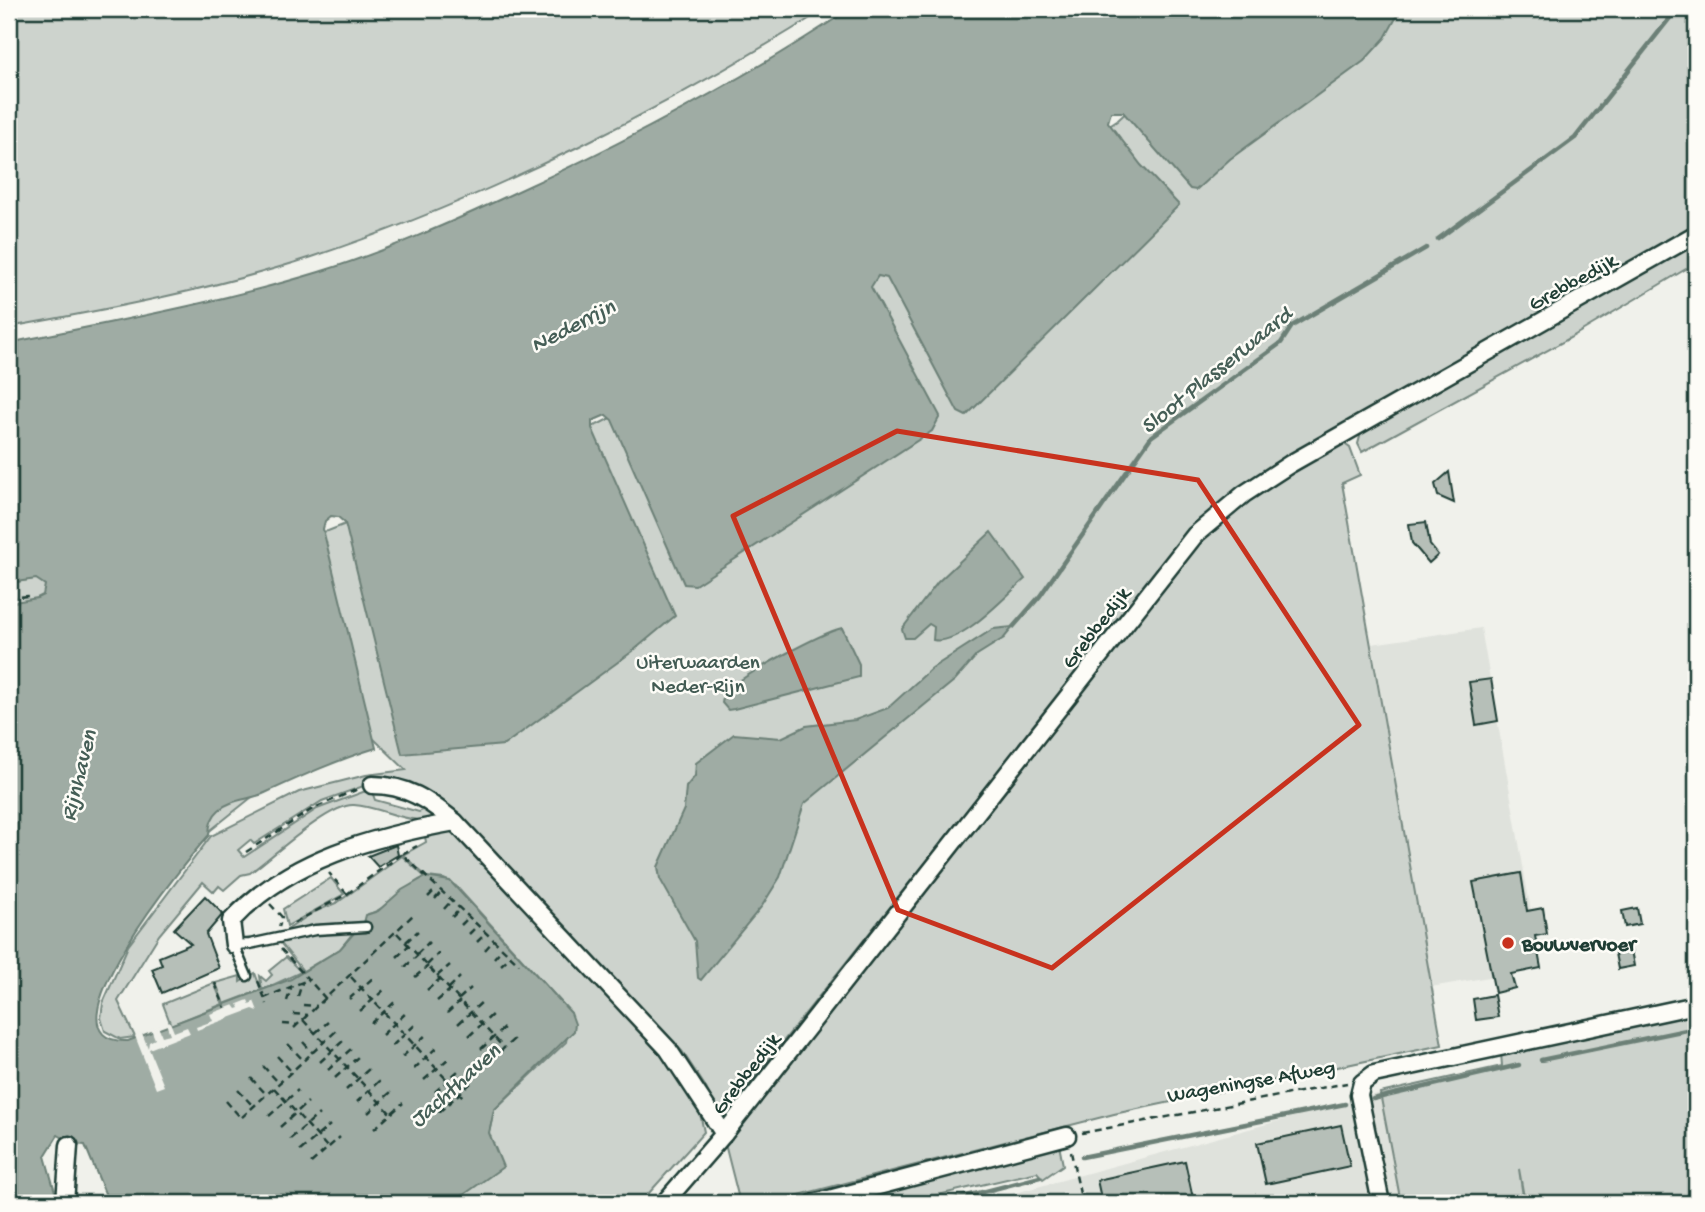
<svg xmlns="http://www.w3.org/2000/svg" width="1705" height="1212" font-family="'Gochi Hand',sans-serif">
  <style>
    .built { fill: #dfe2dc }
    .green { fill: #cdd3cd; stroke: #768880; stroke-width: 2 }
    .water { fill: #9faca4; stroke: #6c8077; stroke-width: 2 }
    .pier { fill: #f0f1eb }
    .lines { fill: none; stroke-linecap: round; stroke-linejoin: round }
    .stream { stroke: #6c8077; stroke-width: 4.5 }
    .building { fill: #b6bfb8; stroke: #1f3d34; stroke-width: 2 }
    .service-casing { stroke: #1f3d34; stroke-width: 13 }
    .minor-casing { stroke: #1f3d34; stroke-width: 21 }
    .path { stroke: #1f3d34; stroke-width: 2.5; stroke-dasharray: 7 5; stroke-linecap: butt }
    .service { stroke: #fdfcf7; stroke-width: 8 }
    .minor { stroke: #fdfcf7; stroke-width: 16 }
    .marked { fill: none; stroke: #c8321e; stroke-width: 5; stroke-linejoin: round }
    .poi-dot { fill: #c8321e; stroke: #fdfcf7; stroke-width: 2.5 }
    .labels { text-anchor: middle; stroke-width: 5; stroke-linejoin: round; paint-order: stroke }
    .street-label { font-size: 21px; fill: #1f3d34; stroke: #fdfcf7 }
    .park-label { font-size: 21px; fill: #425b53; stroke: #fdfcf7 }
    .poi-label { font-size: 21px; font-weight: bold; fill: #1f3d34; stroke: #fdfcf7; text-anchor: start }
    .water-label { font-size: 23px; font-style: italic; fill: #455e56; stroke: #fdfcf7 }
  </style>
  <rect width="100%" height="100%" fill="#f0f1eb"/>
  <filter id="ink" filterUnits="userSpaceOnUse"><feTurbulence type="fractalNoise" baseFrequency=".0143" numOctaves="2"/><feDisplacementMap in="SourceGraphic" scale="14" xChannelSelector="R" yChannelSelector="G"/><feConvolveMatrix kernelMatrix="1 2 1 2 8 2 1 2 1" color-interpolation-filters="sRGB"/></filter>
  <g filter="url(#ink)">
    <g class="built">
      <polygon points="1481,628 1541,968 1431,987 1372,644"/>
      <polygon points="1380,1093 1401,1203 979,1203"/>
    </g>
    <g class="green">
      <path d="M9 9H825C667 108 489 198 312 257 214 289 110 309 9 327Z"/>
      <path d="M1236 9H1696V225L1190 530 727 1112 719 1115 705 1086 682 1051 466 821 369 784 322 801 254 844 250 840 238 850 244 857 317 809 371 789 375 800 419 812 428 807 439 818C407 826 384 807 354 805 330 803 271 858 250 873L241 875 224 890 219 886 214 892 203 882 159 935 118 1001 135 1037 120 1039 105 1031 101 1018 103 1003 128 946 211 836 299 792 366 775 406 770 374 739 262 789 156 874 9 980V583L328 531 599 424 869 282 1117 121Z"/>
      <polygon points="1696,242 1696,263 1570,338 1362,452 1358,444 1361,433"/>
      <polygon points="1343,443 1350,448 1360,475 1342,483 1442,1045 1114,1114 768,1203 740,1203 725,1144 1201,539 1249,500"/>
      <polygon points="445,829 458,832 680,1076 698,1104 704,1132 640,1203 452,1203 472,1188 494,1149 489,1133 494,1110 566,1042 571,1013 456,886 444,879 427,877 403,855 426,842 424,831"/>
      <path d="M402 856 425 877C404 886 389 909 368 914L364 923 284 932 312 913 338 902Z"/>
      <polygon points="331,878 344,894 287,926 283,909"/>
      <polygon points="356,929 340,949 303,971 278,940"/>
      <polygon points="286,957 301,972 262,990 260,976 266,981 272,975 269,971"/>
      <polygon points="255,973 261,990 224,1004 216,983 240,976 240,982"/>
      <polygon points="214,983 223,1004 171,1025 163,1004"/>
      <polygon points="1696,1011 1696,1203 1525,1203 1519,1169 1524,1203 1401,1203 1380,1093 1502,1066 1501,1053"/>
      <polygon points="1059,1145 1063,1165 1043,1179 1037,1172 904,1203 829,1203"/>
    </g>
    <g class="water">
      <path d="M850 9H1401L1385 38 1364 61 1230 159 1196 190 1190 189 1123 112H1111L1108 122 1141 165 1179 205 966 416 958 412 887 278 878 276 871 287 940 416 932 431 695 585 684 584 612 420 606 415 592 421V428L675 616 633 651 504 745 402 754 345 523 338 517 331 516 325 521 323 529 376 748C337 760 302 776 265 793 250 800 231 799 219 810 212 816 209 825 209 835 191 855 32 1045 128 1041L291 979 340 949 354 933 370 931V923H364L366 915 378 911 402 890 425 877 450 881 571 1013 575 1024 574 1031 494 1110 489 1133 503 1167 452 1203H109L85 1145 74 1144 58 1135 45 1156 57 1199 55 1203H9V603L37 598 43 595 45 585 36 579 9 583V343C112 322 218 303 319 272 387 251 452 222 516 192 632 139 744 79 850 9Z"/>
      <path d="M991 532 1025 579C1005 596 961 646 933 640L934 627 929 624 913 638H905L902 629 938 582Z"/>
      <polygon points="1013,627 1004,638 977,655 955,680 804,804 780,877 762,906 701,980 698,978 695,941 660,879 658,867 684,809 686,787 695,776 696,763 734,734 781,738 806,726 855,720 888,708 932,668 993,629"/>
      <path d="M842 628 859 664V677L734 709 728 710 722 703C723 697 724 693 729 689 745 674 821 633 842 628Z"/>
    </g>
    <g class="pier">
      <polygon points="248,1000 250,1005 254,1001 258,1011 253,1009 197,1030 196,1027 213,1021 210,1014 234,1005 237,1009 240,1008 238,1004"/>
      <polygon points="170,1022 174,1032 187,1027 190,1033 149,1049 164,1086 156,1089 135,1036 142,1033 148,1048 149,1042 155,1039 151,1029 158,1026 162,1036 170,1034 166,1023"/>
    </g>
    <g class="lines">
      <g class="stream">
        <polyline points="1438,239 1575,138 1677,9"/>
        <polyline points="1013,627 1040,596 1151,437 1281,343 1292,326 1426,248"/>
        <polyline points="1541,1060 1696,1028"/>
        <polyline points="1373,1099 1519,1065"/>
        <polyline points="1082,1157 1345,1104"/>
        <polyline points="940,1203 1040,1177"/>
      </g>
    </g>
    <g class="building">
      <polygon points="1449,472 1454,503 1438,496 1435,484"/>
      <polygon points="1426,522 1430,545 1438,555 1429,563 1412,543 1409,524"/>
      <polygon points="1491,679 1498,721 1476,725 1469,682"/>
      <polygon points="396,845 398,855 378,867 368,856"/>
      <polygon points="1521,873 1527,911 1543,908 1547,934 1535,936 1541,968 1511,974 1515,988 1495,993 1473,882"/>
      <polygon points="205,896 223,914 206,934 219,968 162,993 152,969 162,965 159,957 191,944 174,929"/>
      <polygon points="1637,908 1640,924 1625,927 1622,911"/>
      <polygon points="1630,945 1634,966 1618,969 1614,948"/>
      <polygon points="1494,995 1498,1017 1476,1020 1473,999"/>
      <polygon points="1341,1125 1350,1166 1266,1184 1257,1143"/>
      <polygon points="1185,1161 1194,1203 1102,1203 1097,1180"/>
    </g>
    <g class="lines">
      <g class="service-casing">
        <polyline id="service" points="247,976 234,945 250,944 315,930 366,927"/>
      </g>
      <g class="minor-casing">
        <g id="minor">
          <path d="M372 785C407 785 428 800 455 822L668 1049 724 1134"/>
          <path d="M234 945 231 921C288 859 375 836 455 822"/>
          <polyline points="65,1203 69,1145"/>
          <polyline points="664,1203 724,1134 1195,535 1244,494 1290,464 1696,234"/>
          <polyline points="814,1203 1067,1136"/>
          <polyline points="1381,1203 1359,1095 1362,1083 1374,1074 1696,1005"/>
        </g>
      </g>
      <g class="path">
        <polyline points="9,598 29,596"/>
        <polyline points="246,852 314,808 358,789"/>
        <polyline points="402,854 417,846"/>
        <polyline points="347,894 402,854 519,964"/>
        <polyline points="428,897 436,889"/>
        <polyline points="435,899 442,891"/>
        <polyline points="270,904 282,917 279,927"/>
        <polyline points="444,909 451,901"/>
        <polyline points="452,917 460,909"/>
        <polyline points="294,923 347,894 329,873"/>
        <polyline points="461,925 468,918"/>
        <polyline points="397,933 504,1048"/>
        <polyline points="469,934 477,926"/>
        <polyline points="406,942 418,931"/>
        <polyline points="477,942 485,934"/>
        <polyline points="281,949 326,999"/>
        <polyline points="485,950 493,941"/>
        <polyline points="417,954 429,942"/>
        <polyline points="397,957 409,945"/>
        <polyline points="494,958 501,950"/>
        <polyline points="427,965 439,953"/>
        <polyline points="501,965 510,957"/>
        <polyline points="405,967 418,955"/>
        <polyline points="437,976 450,965"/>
        <polyline points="351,977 463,1097"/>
        <polyline points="415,977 428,966"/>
        <polyline points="258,981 267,1004"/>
        <polyline points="215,983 225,1008"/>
        <polyline points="449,988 460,977"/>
        <polyline points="427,990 440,979"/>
        <polyline points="298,996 302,983"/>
        <polyline points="264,998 305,981"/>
        <polyline points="349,999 374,977"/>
        <polyline points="459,999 471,988"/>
        <polyline points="287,1001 291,988"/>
        <polyline points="437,1001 450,990"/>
        <polyline points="303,1005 317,1006"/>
        <polyline points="360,1011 385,989"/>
        <polyline points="447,1013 460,1001"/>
        <polyline points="293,1014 308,1015"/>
        <polyline points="303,1020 391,1114"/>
        <polyline points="371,1023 396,1001"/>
        <polyline points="283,1024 297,1025"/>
        <polyline points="458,1024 483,1001"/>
        <polyline points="294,1028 413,915"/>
        <polyline points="315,1033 328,1022"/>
        <polyline points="382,1035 407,1012"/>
        <polyline points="469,1036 494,1013"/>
        <polyline points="303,1042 313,1053"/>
        <polyline points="288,1044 304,1061"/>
        <polyline points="392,1046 417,1023"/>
        <polyline points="481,1049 506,1026"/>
        <polyline points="277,1056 291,1071"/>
        <polyline points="402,1057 427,1034"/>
        <polyline points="491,1060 514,1039"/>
        <polyline points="320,1062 344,1040"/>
        <polyline points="263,1066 279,1083"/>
        <polyline points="414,1069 438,1046"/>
        <polyline points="328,1070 352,1048"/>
        <polyline points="251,1078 266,1094"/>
        <polyline points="335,1078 359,1056"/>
        <polyline points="424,1080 449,1058"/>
        <polyline points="274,1088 328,1148"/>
        <polyline points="238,1090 253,1106"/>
        <polyline points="346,1090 370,1068"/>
        <polyline points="435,1092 459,1070"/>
        <polyline points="226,1101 241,1118 336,1031"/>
        <polyline points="357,1102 381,1079"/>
        <polyline points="439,1112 471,1083"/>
        <polyline points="368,1113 392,1091"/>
        <polyline points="269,1116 298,1090"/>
        <polyline points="280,1127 308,1102"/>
        <polyline points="374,1129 403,1103"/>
        <polyline points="1082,1133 1347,1083"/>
        <polyline points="290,1139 319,1114"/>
        <polyline points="300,1151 330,1125"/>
        <polyline points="1071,1152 1082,1203"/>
        <polyline points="311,1163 340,1137"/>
      </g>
      <use href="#service" class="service"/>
      <use href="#minor" class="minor"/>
    </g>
  </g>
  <path class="marked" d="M897 431 1198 480 1359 725 1052 968 898 910 733 516Z"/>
  <circle class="poi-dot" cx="1508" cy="943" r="7"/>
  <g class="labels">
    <g class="street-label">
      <text transform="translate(1572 281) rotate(-29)" y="7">Grebbedijk</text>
      <text transform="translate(1095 627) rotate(-52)" y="7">Grebbedijk</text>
      <text transform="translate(745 1073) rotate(-52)" y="7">Grebbedijk</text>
      <text transform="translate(1251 1080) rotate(-10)" y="7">Wageningse Afweg</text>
    </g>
    <g class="park-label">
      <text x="698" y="668">Uiterwaarden<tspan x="698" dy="24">Neder-Rijn</tspan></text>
    </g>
    <g class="poi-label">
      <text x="1522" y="950">Bouwvervoer</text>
    </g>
    <g class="water-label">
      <text transform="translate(572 324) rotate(-27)" y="8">Nederrijn</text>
      <text transform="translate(1215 369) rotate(-39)" y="8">Sloot Plasserwaard</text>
      <text transform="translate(77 775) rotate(-76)" y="8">Rijnhaven</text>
      <text transform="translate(454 1084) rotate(-42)" y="8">Jachthaven</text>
    </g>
  </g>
  <rect width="1705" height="1212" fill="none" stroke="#fdfcf7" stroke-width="35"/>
  <rect x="18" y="18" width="1670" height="1177" fill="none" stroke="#1f3d34" stroke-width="2.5" filter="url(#ink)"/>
</svg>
